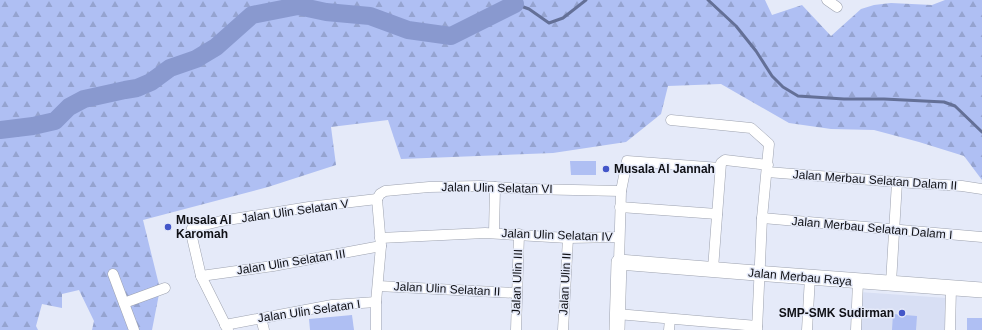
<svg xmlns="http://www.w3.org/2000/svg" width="982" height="330" font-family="Helvetica,sans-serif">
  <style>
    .built { fill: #d8dff4 }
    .grass { fill: #afbff3 }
    .forest { fill: url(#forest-firs) }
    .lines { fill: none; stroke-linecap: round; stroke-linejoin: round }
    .stream { stroke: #647097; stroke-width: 3 }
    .river { stroke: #8999cf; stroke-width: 18 }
    .street-casing { stroke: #9da2af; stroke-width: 11 }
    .secondary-casing { stroke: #9da2af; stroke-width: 16 }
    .street { stroke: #fff; stroke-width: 10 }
    .secondary { stroke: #fff; stroke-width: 15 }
    .poi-dot { fill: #4356c9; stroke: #e5eaf9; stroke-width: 1.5 }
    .labels { text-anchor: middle; stroke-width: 3; stroke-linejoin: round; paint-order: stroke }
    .poi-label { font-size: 12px; font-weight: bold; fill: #0f1015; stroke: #e5eaf9; text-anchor: start }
    .street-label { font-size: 12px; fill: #0f1015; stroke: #e5eaf9 }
  </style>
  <defs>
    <pattern id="forest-firs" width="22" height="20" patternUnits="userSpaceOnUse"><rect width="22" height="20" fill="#afbff3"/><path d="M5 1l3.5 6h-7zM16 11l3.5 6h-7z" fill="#95a3cf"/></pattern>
  </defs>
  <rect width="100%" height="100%" fill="#e5eaf9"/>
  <polygon class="built" points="859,292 947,298 944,330 858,330"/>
  <g class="grass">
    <polygon points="570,161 596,161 596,175 571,175"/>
    <polygon points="893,314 917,316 916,330 892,330"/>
    <polygon points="352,315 354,330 310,330 309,319"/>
    <rect x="967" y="318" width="15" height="12"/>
  </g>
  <polygon class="forest" points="0,0 765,0 772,15 802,5 831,36 861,9 874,5 891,3 932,5 945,0 982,0 982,180 964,156 919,142 874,130 831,129 789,123 721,84 668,86 661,114 626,142 553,153 401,159 388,120 331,127 336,165 268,187 143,220 160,289 152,330 92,330 94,321 79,290 62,294 62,308 42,304 36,326 38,330 0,330"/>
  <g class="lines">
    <g class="stream">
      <polyline points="518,0 515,4 529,9 549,23 563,18 586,0"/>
      <polyline points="708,0 736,26 756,51 772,76 783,87 798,96 844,99 884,99 944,102 955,106 982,132"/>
    </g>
    <polyline class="river" points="0,130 33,126 55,121 69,107 84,99 125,90 137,88 151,82 170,68 196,59 216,47 252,15 298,6 326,12 370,16 408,30 451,36 515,4"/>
    <g class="street-casing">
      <g id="street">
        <polyline points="827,0 837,7"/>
        <polyline points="671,120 751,128 769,144 762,218 757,330"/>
        <polyline points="767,172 897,182 962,186 982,189"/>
        <polyline points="377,199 380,194 385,191 429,187 480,186 527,189 621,191"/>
        <polyline points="620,207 717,214"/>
        <polyline points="762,218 982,237"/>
        <polyline points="494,233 495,187"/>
        <polyline points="380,238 485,233 568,238 619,237"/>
        <polyline points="619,262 621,191 627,161 720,168"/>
        <polyline points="713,269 721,163 725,160 768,165"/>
        <polyline points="113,274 134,330"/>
        <polyline points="201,276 273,266 381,246"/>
        <polyline points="891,283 897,182"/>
        <polyline points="378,286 517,293"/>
        <polyline points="124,303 165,288"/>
        <polyline points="617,314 757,326"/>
        <polyline points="261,318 264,330"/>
        <polyline points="225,325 332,305 376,302"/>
        <polyline points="228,330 201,276 191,233 192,228 221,221 309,207 377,199"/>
        <polyline points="376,330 376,302 381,246 377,199"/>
        <polyline points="516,330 519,234"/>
        <polyline points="563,330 568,238"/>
        <polyline points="669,330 670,319"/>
        <polyline points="807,330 810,277"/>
        <polyline points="856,330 858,281"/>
        <polyline points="950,330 951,288"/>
      </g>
    </g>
    <g class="secondary-casing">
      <polyline id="secondary" points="617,330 619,262 756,273 982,290"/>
    </g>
    <use href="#street" class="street"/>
    <use href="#secondary" class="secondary"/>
  </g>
  <g class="poi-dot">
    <circle cx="606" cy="169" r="4"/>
    <circle cx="168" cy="227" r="4"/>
    <circle cx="902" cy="313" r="4"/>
  </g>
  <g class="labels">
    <g class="poi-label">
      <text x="614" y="173">Musala Al Jannah</text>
      <text x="176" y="224">Musala Al<tspan x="176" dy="14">Karomah</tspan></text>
      <text x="894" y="317" text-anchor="end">SMP-SMK Sudirman</text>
    </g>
    <g class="street-label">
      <text transform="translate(875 180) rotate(4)" y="4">Jalan Merbau Selatan Dalam II</text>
      <text transform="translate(497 188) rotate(1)" y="4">Jalan Ulin Selatan VI</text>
      <text transform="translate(295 211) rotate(-8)" y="4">Jalan Ulin Selatan V</text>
      <text transform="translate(872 228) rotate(5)" y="4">Jalan Merbau Selatan Dalam I</text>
      <text transform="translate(557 235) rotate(2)" y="4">Jalan Ulin Selatan IV</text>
      <text transform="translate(291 262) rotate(-9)" y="4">Jalan Ulin Selatan III</text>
      <text transform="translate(800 277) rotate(5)" y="4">Jalan Merbau Raya</text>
      <text transform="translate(517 282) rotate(-88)" y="4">Jalan Ulin III</text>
      <text transform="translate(565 284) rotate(-87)" y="4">Jalan Ulin II</text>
      <text transform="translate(447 289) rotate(3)" y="4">Jalan Ulin Selatan II</text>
      <text transform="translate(309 311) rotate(-8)" y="4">Jalan Ulin Selatan I</text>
    </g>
  </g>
</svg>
